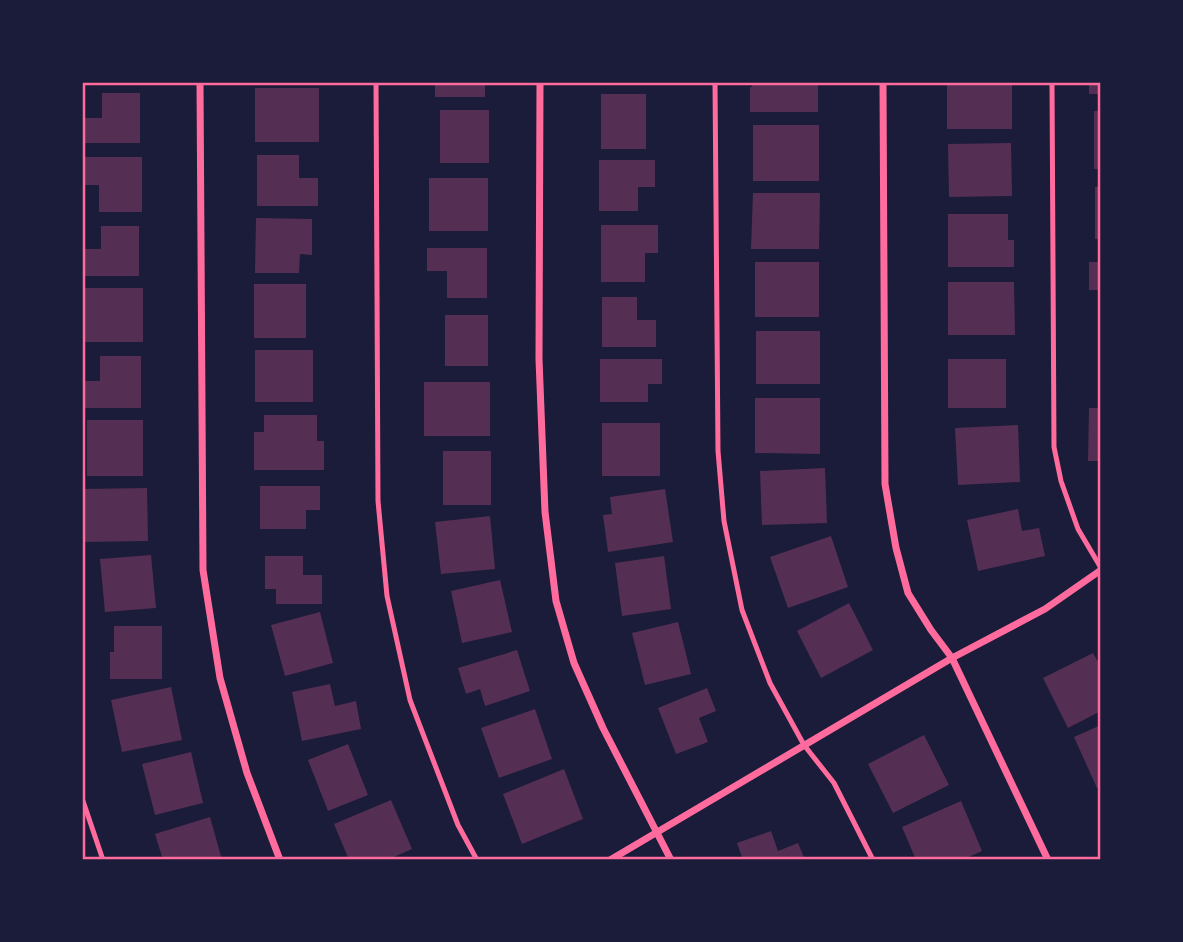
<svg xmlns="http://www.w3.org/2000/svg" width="1183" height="942" font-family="Jost,sans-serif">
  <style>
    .building { fill: #542f53 }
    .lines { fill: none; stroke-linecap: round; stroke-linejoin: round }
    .service { stroke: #ff6b9d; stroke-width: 5 }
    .minor { stroke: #ff6b9d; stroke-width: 7 }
    .neatline { fill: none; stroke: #ff6b9d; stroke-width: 2.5 }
  </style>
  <rect width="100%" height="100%" fill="#1b1b3a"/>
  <g class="building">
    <rect x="435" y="82" width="50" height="15"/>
    <polygon points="752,82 818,82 818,112 750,112 750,87 752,87"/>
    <rect x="947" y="82" width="65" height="47"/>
    <rect x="1089" y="82" width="12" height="12"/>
    <rect x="255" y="88" width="64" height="54"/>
    <polygon points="102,93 140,93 140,143 82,143 82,118 102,118"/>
    <rect x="601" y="94" width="45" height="55"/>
    <rect x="440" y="110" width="49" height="53"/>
    <rect x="1094" y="111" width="7" height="58"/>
    <rect x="753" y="125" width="66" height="56"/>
    <polygon points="1011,143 1012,196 949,197 948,144"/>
    <polygon points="257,155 299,155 299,178 318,178 318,206 257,206"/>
    <polygon points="85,157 142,157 142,212 99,212 99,185 85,185"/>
    <polygon points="599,160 655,160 655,187 638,187 638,211 599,211"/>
    <rect x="429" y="178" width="59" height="53"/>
    <polygon points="1101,186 1101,239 1095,239 1095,187"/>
    <polygon points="753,193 820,193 819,249 751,249"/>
    <polygon points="948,214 1008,214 1008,240 1014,240 1014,267 948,267"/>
    <polygon points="256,218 312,219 312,255 300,254 299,273 255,273"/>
    <polygon points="601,225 658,225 658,253 645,253 645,282 601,282"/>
    <polygon points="101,226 139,226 139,276 82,276 82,249 101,249"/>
    <polygon points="427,248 487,248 487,298 447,298 447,271 427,271"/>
    <rect x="755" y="262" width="64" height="55"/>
    <rect x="1089" y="262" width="12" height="28"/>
    <polygon points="948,282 1014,282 1015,335 948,335"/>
    <rect x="254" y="284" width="52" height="54"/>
    <rect x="82" y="288" width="61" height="54"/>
    <polygon points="602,297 637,297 637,320 656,320 656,347 602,347"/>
    <rect x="445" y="315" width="43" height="51"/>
    <rect x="756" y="331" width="64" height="53"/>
    <rect x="255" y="350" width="58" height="52"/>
    <polygon points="100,356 141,356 141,408 82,408 82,381 100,381"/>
    <polygon points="600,359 662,359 662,384 648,384 648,402 600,402"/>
    <rect x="948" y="359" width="58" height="49"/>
    <rect x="424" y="382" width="66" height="54"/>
    <polygon points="755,398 820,398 820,454 755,453"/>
    <polygon points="1089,408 1101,408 1101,461 1088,461"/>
    <polygon points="264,415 317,415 317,441 324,441 324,470 254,470 254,432 264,432"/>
    <rect x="87" y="420" width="56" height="56"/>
    <rect x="602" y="423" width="58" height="53"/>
    <polygon points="1018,425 1020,482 958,485 955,428"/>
    <rect x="443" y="451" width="48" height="54"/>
    <polygon points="825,468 827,523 762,525 760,471"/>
    <polygon points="260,486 320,486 320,510 306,510 306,529 260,529"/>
    <polygon points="147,488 148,541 82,542 82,489"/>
    <polygon points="665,489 673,542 608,552 603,515 612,514 610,497"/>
    <polygon points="1018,509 1022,531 1039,528 1045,556 978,571 967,520"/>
    <polygon points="490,516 495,569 441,574 435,522"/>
    <polygon points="831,536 848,587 788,608 770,557"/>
    <polygon points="151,555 156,608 105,612 100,559"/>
    <polygon points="265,556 303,556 303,575 322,575 322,604 276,604 276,589 265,589"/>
    <polygon points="664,556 671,609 622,616 615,563"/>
    <polygon points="500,580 512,632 462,643 451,591"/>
    <polygon points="849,603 873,650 821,678 797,631"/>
    <polygon points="320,612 333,663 285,676 271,625"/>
    <polygon points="678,622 691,674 645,685 632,633"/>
    <polygon points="114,626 162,626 162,679 110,679 110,652 114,652"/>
    <polygon points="517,650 530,691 485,706 480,689 466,694 458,668"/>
    <polygon points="1093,653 1101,667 1101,711 1068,728 1043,678"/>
    <polygon points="330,684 335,706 356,701 361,729 302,741 292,692"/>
    <polygon points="171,687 182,740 122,752 111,700"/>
    <polygon points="707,688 716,711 699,718 708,742 676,754 658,708"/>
    <polygon points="535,709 552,759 499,778 481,728"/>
    <polygon points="1101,725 1101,786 1097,788 1074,737"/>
    <polygon points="924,735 949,785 893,813 868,764"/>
    <polygon points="348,744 368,795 328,811 308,760"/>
    <polygon points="191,752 203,803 155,815 142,764"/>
    <polygon points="564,769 583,819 522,844 503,794"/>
    <polygon points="391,800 412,849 387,860 349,860 334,824"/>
    <polygon points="961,801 982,851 962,860 916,860 902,827"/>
    <polygon points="210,817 222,860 163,860 155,834"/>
    <polygon points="771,831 778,851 798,843 805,860 743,860 737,843"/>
  </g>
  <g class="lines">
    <g class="service">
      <polyline points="376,82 378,501 387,596 410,700 458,825 477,860"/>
      <polyline points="715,82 718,451 724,521 742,610 770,683 804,745 834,783 873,860"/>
      <polyline points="1052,82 1054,447 1061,481 1078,529 1101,568"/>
      <polyline points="82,798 103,860"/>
    </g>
    <g class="minor">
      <polyline points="200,82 203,570 220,678 247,773 280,860"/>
      <polyline points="540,82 539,359 545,512 556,601 574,663 603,728 671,860"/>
      <polyline points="883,82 885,484 896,548 908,593 931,630 952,658 1048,860"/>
      <polyline points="610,860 952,658 1045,609 1101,570"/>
    </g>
  </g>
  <rect width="1183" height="942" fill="none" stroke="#1b1b3a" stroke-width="168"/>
  <rect x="84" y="84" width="1015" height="774" class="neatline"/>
</svg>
